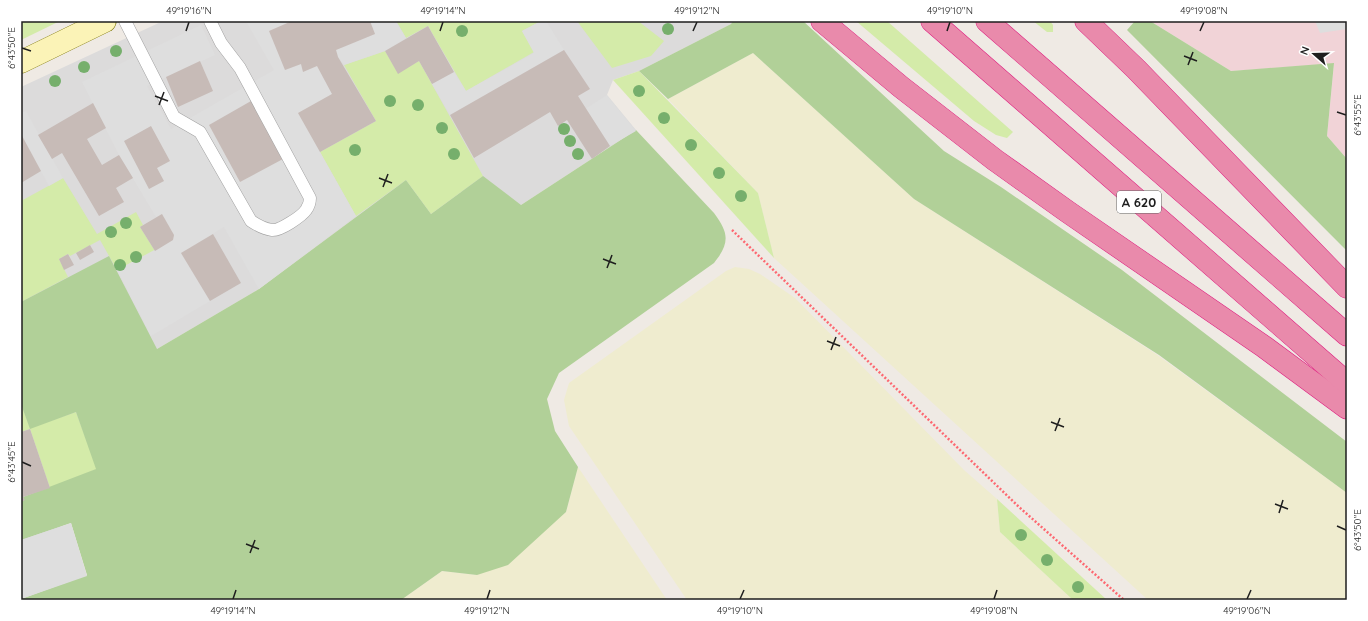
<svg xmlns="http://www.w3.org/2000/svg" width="1368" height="621" font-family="Quicksand,sans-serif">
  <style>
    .residential { fill: #dcdbdb }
    .commercial { fill: #f1d3d7 }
    .farmland { fill: #efeccf }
    .grass { fill: #d4eba9 }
    .forest { fill: #b1d098 }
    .parking { fill: #dedede }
    .building { fill: #c7bbb7 }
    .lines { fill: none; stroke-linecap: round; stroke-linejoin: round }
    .lane-casing { stroke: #a2a2a2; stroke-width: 13 }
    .secondary-casing { stroke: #787102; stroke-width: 23 }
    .highway-casing { stroke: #de2081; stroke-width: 23 }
    .path { stroke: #fd6871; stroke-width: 2.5; stroke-dasharray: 2 2; stroke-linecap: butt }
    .lane { stroke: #fff; stroke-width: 12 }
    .secondary { stroke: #fbf3b7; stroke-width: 22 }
    .highway { stroke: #e98aab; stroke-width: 22 }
    .tree { fill: #76af6c }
    .ticks { fill: none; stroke: #1e1e1e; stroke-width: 1.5 }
    .labels { text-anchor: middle; stroke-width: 3; stroke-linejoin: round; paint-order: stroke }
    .shield { fill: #fff; stroke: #626262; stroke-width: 1 }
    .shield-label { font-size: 13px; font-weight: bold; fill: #1e1e1e }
    .neatline { fill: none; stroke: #1e1e1e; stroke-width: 1.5 }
    .ticks-label { font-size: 10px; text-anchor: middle; fill: #1e1e1e }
  </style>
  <rect width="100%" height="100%" fill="#efeae4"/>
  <polygon class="residential" points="163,21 733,21 731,24 639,71 613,80 607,95 636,130 521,205 406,180 259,289 157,349 21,600 21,87"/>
  <polygon class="commercial" points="1150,21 1347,21 1347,159 1327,136 1334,64 1231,71"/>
  <g class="farmland">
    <polygon points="753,53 914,199 1156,354 1347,493 1347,600 1148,600 774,258 758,193 668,99"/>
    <polygon points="735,267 749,269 760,274 795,298 964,470 997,499 1000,532 1073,600 687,600 569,426 564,400 569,383 726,271"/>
    <polygon points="578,467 667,600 401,600 442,571 477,575 566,512"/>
  </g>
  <g class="grass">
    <polygon points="21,21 60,21 21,40"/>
    <polygon points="396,21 541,21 522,31 534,52 466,91 428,26 406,38"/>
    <polygon points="577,21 638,21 664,41 651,56 612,68"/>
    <polygon points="856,21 887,21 1013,132 1007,138 996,135 974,121"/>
    <polygon points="1033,21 1050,21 1053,25 1053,32 1047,32"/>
    <polygon points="385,51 398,73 419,61 483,176 431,214 406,180 356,216 320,152 376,121 344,65"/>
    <polygon points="639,71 758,193 774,258 613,80"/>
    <polygon points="63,178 97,234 136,212 143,225 140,227 155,251 117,270 100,240 70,256 68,254 59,259 68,277 21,302 21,201"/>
    <polygon points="21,404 30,428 76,412 97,469 50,488 30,429 21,432"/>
    <polygon points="997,499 1107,600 1073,600 1000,532"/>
  </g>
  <g class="forest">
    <polygon points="733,21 803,21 944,151 1001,187 1122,270 1347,442 1347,493 1159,355 914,199 753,53 668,99 639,71 731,24"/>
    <polygon points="1135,21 1150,21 1231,71 1334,63 1327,136 1347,159 1347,251 1127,30"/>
    <path d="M636 130 714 213C729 233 730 243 714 263L559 373 547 399 555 431 578 467 566 512 508 565 477 575 442 571 401 600H21V599L87 575 71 523 21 540V502L24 500 23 497 96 469 76 412 30 429 21 404V302L109 256 157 349 259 289 406 180 431 214 483 176 521 205Z"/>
  </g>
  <g class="parking">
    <polygon points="246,21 292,21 269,31 285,70 301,64 303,71 317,66 332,94 298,113 356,216 259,289 224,227 181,253 210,301 151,336 117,270 173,240 174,235 162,214 156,217 119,155 82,82 201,25 215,55 147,86 171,129 274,70"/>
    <polygon points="370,21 396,21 406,38 385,51 344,65 338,57 336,50 375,34"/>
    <polygon points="541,21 546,21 564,50 450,115 432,84 454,72 466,91 534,53 522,31"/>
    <polygon points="1315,21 1347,21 1347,29 1320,33"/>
    <polygon points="607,95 636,131 610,146 585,109"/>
    <polygon points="26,111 63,178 49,186 21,134 21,113"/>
    <polygon points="71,523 87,576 21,599 21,540"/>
  </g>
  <g class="building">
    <polygon points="292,21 370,21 375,34 336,50 338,57 376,121 320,152 298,113 332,94 317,66 303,72 301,64 285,70 269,31"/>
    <polygon points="428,26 454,72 432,84 419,61 398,74 385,51"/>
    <polygon points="564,50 590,89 578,96 610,146 592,159 567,120 558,126 550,112 474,158 450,115"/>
    <polygon points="200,61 213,91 178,107 166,77"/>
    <polygon points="251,101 283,159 240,182 209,125"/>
    <polygon points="93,103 106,128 87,139 102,165 119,155 133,178 116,188 124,202 99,216 62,153 52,159 38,135"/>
    <polygon points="151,126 170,161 157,168 164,181 149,189 124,141"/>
    <polygon points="21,134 41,171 21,183"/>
    <polygon points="162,214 174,235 173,240 155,251 140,227"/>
    <polygon points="213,234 241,283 210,301 181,253"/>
    <polygon points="90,245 94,252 80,260 76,253"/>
    <polygon points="68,254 74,265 64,270 59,259"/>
    <polygon points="30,429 50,488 23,497 25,500 21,502 21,432"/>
  </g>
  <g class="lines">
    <g class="lane-casing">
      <path id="lane" d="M125 21 174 117 200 132 251 221C257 225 264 229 272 230 280 231 302 216 306 210 309 206 310 203 310 198L240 68 221 43 210 21"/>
    </g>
    <g class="secondary-casing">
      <polyline id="secondary" points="21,62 105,21"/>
    </g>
    <g class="highway-casing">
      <g id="highway">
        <polyline points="822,21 901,87 995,160 1068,212 1263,346 1347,408"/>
        <polyline points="932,21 1347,383"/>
        <polyline points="987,21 1347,335"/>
        <polyline points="1086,21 1136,69 1347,287"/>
      </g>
    </g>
    <polyline class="path" points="732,230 1019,507 1124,600"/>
    <use href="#lane" class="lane"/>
    <use href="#secondary" class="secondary"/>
    <use href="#highway" class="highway"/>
  </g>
  <g class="tree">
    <circle cx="668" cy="29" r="6"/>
    <circle cx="462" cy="31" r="6"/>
    <circle cx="116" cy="51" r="6"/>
    <circle cx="84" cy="67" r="6"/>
    <circle cx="55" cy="81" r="6"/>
    <circle cx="639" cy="91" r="6"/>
    <circle cx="390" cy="101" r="6"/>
    <circle cx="418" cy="105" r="6"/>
    <circle cx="664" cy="118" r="6"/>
    <circle cx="442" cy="128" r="6"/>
    <circle cx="564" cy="129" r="6"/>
    <circle cx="570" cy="141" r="6"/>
    <circle cx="691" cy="145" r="6"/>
    <circle cx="355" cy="150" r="6"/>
    <circle cx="454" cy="154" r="6"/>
    <circle cx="578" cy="154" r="6"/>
    <circle cx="719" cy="173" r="6"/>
    <circle cx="741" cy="196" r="6"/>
    <circle cx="126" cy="223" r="6"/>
    <circle cx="111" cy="232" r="6"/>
    <circle cx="136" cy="257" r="6"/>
    <circle cx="120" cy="265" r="6"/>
    <circle cx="1021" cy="535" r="6"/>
    <circle cx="1047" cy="560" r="6"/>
    <circle cx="1078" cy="587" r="6"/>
  </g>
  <path class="ticks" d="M186 31 189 22M440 31 443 22M693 31 697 22M947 31 950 22M1200 31 1204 22M22 48 31 51M1184 56 1197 61M1188 65 1193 52M155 96 168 101M159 105 164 92M1337 112 1346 115M379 178 392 183M383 187 388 174M603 259 616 264M607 268 612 255M827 341 840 346M831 350 836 337M1051 422 1064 427M1055 431 1060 418M22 462 31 466M1275 504 1288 509M1279 513 1283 500M1337 526 1346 530M246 544 259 549M250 553 255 540M233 599 236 590M487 599 490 590M740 599 744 590M994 599 997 590M1247 599 1251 590"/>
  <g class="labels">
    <rect class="shield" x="1117" y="191" width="44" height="22" rx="3"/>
    <g class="shield-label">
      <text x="1139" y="207">A 620</text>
    </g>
  </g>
  <rect width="1368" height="621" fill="none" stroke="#ffffff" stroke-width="44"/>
  <g transform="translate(1314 54) rotate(290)" stroke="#ffffff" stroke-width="3" paint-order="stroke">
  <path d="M0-3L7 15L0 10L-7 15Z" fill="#1e1e1e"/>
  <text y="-6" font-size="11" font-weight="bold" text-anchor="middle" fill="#1e1e1e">N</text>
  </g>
  <rect x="22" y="22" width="1324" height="577" class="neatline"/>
  <g class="ticks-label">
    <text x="189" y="14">49°19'16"N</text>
    <text x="443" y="14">49°19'14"N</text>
    <text x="697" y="14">49°19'12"N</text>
    <text x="950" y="14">49°19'10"N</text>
    <text x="1204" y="14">49°19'08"N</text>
    <text transform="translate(11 48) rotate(-90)" y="4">6°43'50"E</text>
    <text transform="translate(1357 115) rotate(-90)" y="4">6°43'55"E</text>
    <text transform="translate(11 462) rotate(-90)" y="4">6°43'45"E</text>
    <text transform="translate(1357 530) rotate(-90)" y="4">6°43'50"E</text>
    <text x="233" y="614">49°19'14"N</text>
    <text x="487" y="614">49°19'12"N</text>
    <text x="740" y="614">49°19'10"N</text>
    <text x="994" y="614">49°19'08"N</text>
    <text x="1247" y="614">49°19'06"N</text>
  </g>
</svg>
